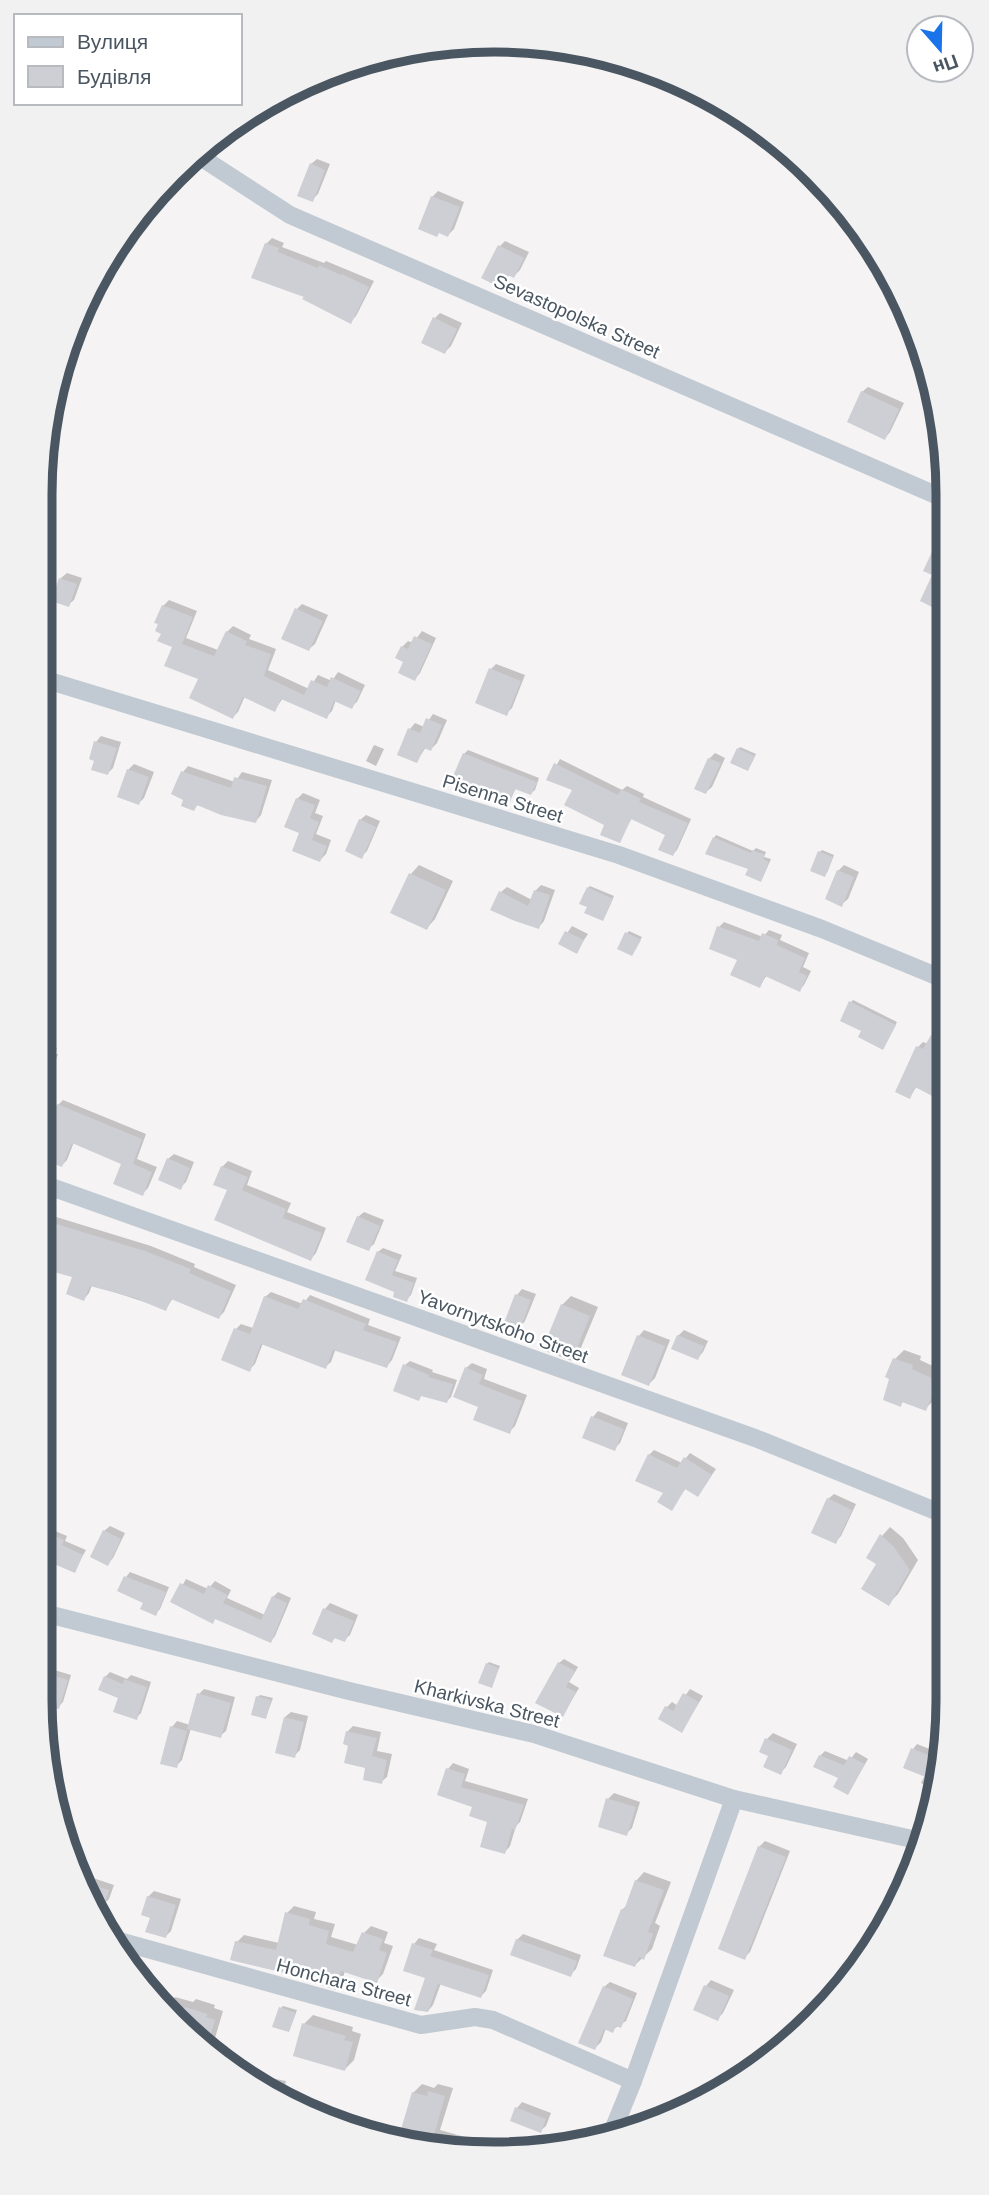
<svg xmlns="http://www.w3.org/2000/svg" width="989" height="2195" font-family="Helvetica,sans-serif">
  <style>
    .shadow { fill: #0003 }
    .building { fill: #cdcfd5 }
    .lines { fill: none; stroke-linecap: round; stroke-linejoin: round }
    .minor { stroke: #c1cad2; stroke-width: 18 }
    .labels { text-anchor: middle; stroke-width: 5; stroke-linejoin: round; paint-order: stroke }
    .street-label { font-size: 19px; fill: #4a5661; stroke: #fff }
    .rim { fill: none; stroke: #4a5661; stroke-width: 9 }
  </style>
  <rect width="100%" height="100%" fill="#f5f3f3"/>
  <g class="shadow">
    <polygon points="317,159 330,164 318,194 312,200 311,164"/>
    <polygon points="438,191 464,202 454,229 448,235 432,197"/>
    <polygon points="272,238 284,243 282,247 324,263 326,261 374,281 356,316 350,322 306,296 266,244"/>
    <polygon points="505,241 529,252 520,270 514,276 510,274 501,286 500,246"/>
    <polygon points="117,257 91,311 86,316 80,313"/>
    <polygon points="440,313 462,323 451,346 445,352 435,318"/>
    <polygon points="868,387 904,403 890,432 885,438 862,392"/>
    <polygon points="934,396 937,407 931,404"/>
    <polygon points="943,538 945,593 936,607 934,574"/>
    <polygon points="67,573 82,578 74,600 68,605 53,600 61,578"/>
    <polygon points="169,600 197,611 186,638 218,650 227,632 233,626 251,635 249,639 276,649 268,670 309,689 318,675 332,681 338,672 365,685 357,702 351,707 336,700 332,711 326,717 283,698 275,710 245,696 238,712 233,717 163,633 163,606"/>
    <polygon points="302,604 328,615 315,644 309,649 297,609"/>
    <polygon points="422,631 436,638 420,673 415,679 405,661 397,657 402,647 408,641 413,643"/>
    <polygon points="496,664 525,675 512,708 506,714 491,669"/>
    <polygon points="433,714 447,720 437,743 431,749 426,747 417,761 410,729 415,723 424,727"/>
    <polygon points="101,736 121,742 113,768 108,773 96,760 96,742"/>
    <polygon points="374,745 384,749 376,766 366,761"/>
    <polygon points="740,747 756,754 750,766 738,749"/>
    <polygon points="468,750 539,778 535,790 531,793 516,788 510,800 464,754"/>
    <polygon points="715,753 725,758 712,787 706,792 709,759"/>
    <polygon points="560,759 622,790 627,786 644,794 643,797 691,819 677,850 673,854 667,834 632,818 619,841 574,789 549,779"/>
    <polygon points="134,764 154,772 144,798 139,803 128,770"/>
    <polygon points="188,766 235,782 242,772 272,780 261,815 256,821 199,804 193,809 186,799 183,772"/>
    <polygon points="303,793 320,800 315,813 323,816 316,834 331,840 326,854 320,860 301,831 297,799"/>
    <polygon points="366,815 380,821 367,851 361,857 360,820"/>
    <polygon points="716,835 753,851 756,848 766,852 764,857 771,859 763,877 714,838"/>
    <polygon points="822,850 834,855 827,873 820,852"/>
    <polygon points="419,865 453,881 435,919 427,928 393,912 411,874"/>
    <polygon points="844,865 859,872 848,899 842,904 838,871"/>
    <polygon points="541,885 555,890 544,921 539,927 501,892 507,887 532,900 535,891"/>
    <polygon points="590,886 614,896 605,916 588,888"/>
    <polygon points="724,922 763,937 769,930 782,935 780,940 809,953 803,967 811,971 804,985 799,990 767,975 760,986 719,927"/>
    <polygon points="572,926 588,934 576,952 560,943"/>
    <polygon points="629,931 642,937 632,954 627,933"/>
    <polygon points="853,1000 897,1022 883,1048 864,1030 851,1002"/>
    <polygon points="947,1027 947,1079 941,1091 936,1096 917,1086 910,1097 918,1047 923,1042 928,1044 938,1031 942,1034"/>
    <polygon points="40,1042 57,1048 55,1054 58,1054 48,1082 42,1088 40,1087"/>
    <polygon points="63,1100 146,1134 137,1159 157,1167 148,1188 142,1194 123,1163 74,1142 67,1160 62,1165 40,1156 40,1117 52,1121 58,1105"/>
    <polygon points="174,1154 194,1162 186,1182 180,1188 168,1159"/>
    <polygon points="228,1161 252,1171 247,1185 291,1203 287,1212 326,1228 316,1253 311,1259 229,1189 222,1167"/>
    <polygon points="40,1212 151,1246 195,1264 194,1267 236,1285 224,1312 219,1317 173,1298 166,1309 92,1285 89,1293 84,1299 74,1276 40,1246"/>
    <polygon points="364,1212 384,1220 374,1244 368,1249 358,1217"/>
    <polygon points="383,1248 402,1255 395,1271 417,1278 411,1295 406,1300 396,1291 378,1252"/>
    <polygon points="522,1289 536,1294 525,1321 520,1327 517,1295"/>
    <polygon points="271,1292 303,1304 310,1295 370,1319 368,1325 401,1337 392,1360 387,1366 336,1348 331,1362 325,1367 263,1343 255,1364 249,1370 236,1329 241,1324 253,1328 265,1297"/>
    <polygon points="571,1296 598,1307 580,1350 571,1359 562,1305"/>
    <polygon points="644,1330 670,1340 655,1378 649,1384 639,1336"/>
    <polygon points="684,1330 708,1341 703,1352 698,1358 678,1336"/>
    <polygon points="904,1350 921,1356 920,1360 946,1372 934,1400 925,1409 904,1401 900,1405 891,1377 888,1376 895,1359"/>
    <polygon points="410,1361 433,1370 432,1372 457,1380 451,1397 447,1401 423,1394 418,1399 405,1365"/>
    <polygon points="472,1363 487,1369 484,1379 527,1395 515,1426 509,1432 480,1406 466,1368"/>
    <polygon points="598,1411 628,1423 620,1443 614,1449 593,1417"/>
    <polygon points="654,1450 682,1463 690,1453 716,1469 698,1495 686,1488 672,1508 649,1455"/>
    <polygon points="834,1494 856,1504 841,1536 835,1542 828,1499"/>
    <polygon points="110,1526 125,1533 113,1558 108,1564 104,1531"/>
    <polygon points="890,1527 903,1538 918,1560 898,1594 889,1603 878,1564 882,1536"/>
    <polygon points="48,1528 67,1536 65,1541 86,1550 74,1571 50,1561 46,1570 40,1573 40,1539"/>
    <polygon points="130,1572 169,1587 160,1609 155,1614 126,1577"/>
    <polygon points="186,1579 208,1589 215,1581 231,1590 227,1598 265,1615 273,1597 278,1592 291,1598 275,1636 271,1641 217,1617 213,1621 173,1602"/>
    <polygon points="330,1603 358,1615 350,1635 344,1640 336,1637 332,1641 325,1609"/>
    <polygon points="564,1659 578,1667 569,1682 579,1688 563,1715 559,1663"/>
    <polygon points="489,1662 500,1666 491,1686 487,1664"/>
    <polygon points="51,1669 71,1675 63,1702 58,1707 41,1702 40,1680 44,1681"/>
    <polygon points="110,1672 127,1679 131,1675 151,1682 141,1713 136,1718 105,1677"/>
    <polygon points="204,1689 235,1697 226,1731 220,1736 191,1728 182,1760 176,1766 172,1727 177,1721 190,1725 199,1694"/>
    <polygon points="690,1689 703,1696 682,1731 666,1708 672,1702 678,1706"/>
    <polygon points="260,1695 273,1698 266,1717 258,1697"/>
    <polygon points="291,1712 308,1716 300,1750 294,1756 285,1717"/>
    <polygon points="353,1726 381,1732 377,1751 392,1754 387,1777 381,1782 350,1744 347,1732"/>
    <polygon points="773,1733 797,1744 786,1767 780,1773 767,1739"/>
    <polygon points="917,1744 937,1752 939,1750 931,1788 921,1783 925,1775 913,1749"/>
    <polygon points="825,1751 849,1761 856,1752 868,1759 848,1793 840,1778 820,1756"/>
    <polygon points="453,1763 469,1769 465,1781 528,1799 520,1822 516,1826 510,1846 505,1852 489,1821 474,1806 448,1769"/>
    <polygon points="614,1793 640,1802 632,1828 626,1834 608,1799"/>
    <polygon points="765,1841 790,1851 750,1952 744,1958 759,1847"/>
    <polygon points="644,1872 671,1882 655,1923 660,1926 652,1949 635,1965 622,1910 628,1904 636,1881"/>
    <polygon points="90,1877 114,1885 109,1899 104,1904 98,1905 85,1882"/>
    <polygon points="154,1891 181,1899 171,1931 166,1936 152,1917 148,1897"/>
    <polygon points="294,1906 316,1912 314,1919 335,1924 331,1937 358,1945 364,1933 371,1926 388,1932 384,1943 393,1946 383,1974 376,1981 345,1971 342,1981 335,1988 237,1942 244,1935 279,1943 287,1913"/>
    <polygon points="523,1934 581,1955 576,1969 570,1975 517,1940"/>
    <polygon points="419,1938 437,1944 434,1950 493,1970 486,1991 481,1996 441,1983 433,2005 428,2011 427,1977 405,1970 414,1944"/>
    <polygon points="711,1980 734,1990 723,2013 717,2019 706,1986"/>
    <polygon points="610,1982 637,1993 626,2021 612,2030 606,2028 601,2042 595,2048 604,1987"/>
    <polygon points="175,1997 193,2002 196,1999 215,2005 214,2008 223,2011 215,2038 208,2045 165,2010"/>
    <polygon points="283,2006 297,2010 289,2030 281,2008"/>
    <polygon points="313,2015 353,2027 352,2031 361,2034 354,2060 345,2069 304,2024"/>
    <polygon points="270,2078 286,2081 282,2099 263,2090 265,2084"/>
    <polygon points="422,2084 434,2088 438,2084 453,2088 440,2130 465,2137 462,2146 409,2146 399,2143 413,2093"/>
    <polygon points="522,2102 551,2113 546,2126 540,2131 517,2108"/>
  </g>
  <g class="building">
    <polygon points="310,163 325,170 313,202 297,196"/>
    <polygon points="431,196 460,207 448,237 439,233 437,237 418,229"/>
    <polygon points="265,243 279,248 278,252 318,268 319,265 341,275 342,274 369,287 351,324 302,299 304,297 251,278"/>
    <polygon points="498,245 524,258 514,278 508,275 501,288 481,278"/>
    <polygon points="433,317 457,329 445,354 421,343"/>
    <polygon points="861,391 899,409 885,440 847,422"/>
    <polygon points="945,524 945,589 936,609 920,601 932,575 923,571"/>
    <polygon points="59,578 77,584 69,607 51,601"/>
    <polygon points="162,605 193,617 182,644 214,656 226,631 247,641 245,645 271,654 264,676 304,695 311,680 327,687 331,677 361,691 352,709 334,701 327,719 281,699 275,712 243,697 233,719 189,698 198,679 164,666 172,647 157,641 161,634 155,631 158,624 154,623"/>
    <polygon points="295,608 323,621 309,651 281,639"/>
    <polygon points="414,636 432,644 415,681 398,673 403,662 395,658 401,646 408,649"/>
    <polygon points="489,668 521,681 507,716 475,703"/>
    <polygon points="426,718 442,725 431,751 424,748 417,763 397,755 408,728 420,733"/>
    <polygon points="94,741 117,748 108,775 91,770 94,761 89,759"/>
    <polygon points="737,748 755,756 748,771 730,763"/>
    <polygon points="463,753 537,782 531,795 515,789 510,802 453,776"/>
    <polygon points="708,758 721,763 706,794 694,789"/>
    <polygon points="554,763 618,795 621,789 641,799 639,802 688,823 673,856 658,850 665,835 631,819 620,843 600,835 604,825 564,805 572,790 546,780"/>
    <polygon points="127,769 149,777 139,805 117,797"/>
    <polygon points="181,771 231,788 234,777 267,786 256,823 221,815 197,805 194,811 181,806 183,800 171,794"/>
    <polygon points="296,798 315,805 310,818 319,822 312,840 327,846 320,862 292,851 299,833 284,827"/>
    <polygon points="359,819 376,827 362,859 345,851"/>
    <polygon points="713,837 751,853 752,850 765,855 763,859 769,862 761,882 745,875 748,869 705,854"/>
    <polygon points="818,851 833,857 825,877 810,871"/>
    <polygon points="837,870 854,877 842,907 825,899"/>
    <polygon points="409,873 446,890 427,930 390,913"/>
    <polygon points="587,887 613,899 603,921 584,913 587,907 579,904"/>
    <polygon points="534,890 550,895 539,929 515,921 490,910 499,891 528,906"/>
    <polygon points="717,926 759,941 762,933 778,940 777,945 805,958 799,972 807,976 800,992 765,976 760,988 730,975 737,960 709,949"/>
    <polygon points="565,931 584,940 577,954 558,944"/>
    <polygon points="625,932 641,940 632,956 617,949"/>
    <polygon points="849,1001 896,1025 883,1050 858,1037 861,1031 840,1021"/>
    <polygon points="931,1035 947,1044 947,1077 936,1098 915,1087 910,1099 895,1092 916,1046 923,1049"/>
    <polygon points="57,1104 142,1139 133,1164 152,1172 143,1196 113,1184 121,1164 72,1143 62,1167 42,1159 48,1144 40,1141 40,1134 44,1126 47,1128"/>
    <polygon points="167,1158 190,1168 181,1190 158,1180"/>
    <polygon points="221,1166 248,1177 242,1190 286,1209 283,1218 322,1233 311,1261 214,1220 227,1190 213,1185"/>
    <polygon points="357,1216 380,1226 369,1251 346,1242"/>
    <polygon points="40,1219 145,1251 191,1269 189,1273 231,1291 219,1319 171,1299 166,1311 139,1300 139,1299 90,1286 84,1301 66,1294 72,1277 40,1268"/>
    <polygon points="377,1251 398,1260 392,1275 414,1283 407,1302 393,1297 394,1292 365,1280"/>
    <polygon points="515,1294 531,1300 520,1329 504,1323"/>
    <polygon points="264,1296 298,1309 303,1299 366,1324 363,1330 397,1342 387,1368 333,1350 326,1369 261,1344 250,1372 221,1360 234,1328 250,1334"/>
    <polygon points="561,1304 590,1316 572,1361 542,1350"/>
    <polygon points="637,1335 665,1346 649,1386 621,1375"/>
    <polygon points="677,1335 704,1346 698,1360 671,1349"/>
    <polygon points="893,1358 913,1365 912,1369 938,1381 926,1411 902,1402 901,1407 883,1400 889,1379 885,1377"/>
    <polygon points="403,1364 429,1375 428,1377 453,1384 447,1403 421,1396 419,1401 393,1391"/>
    <polygon points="465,1367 483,1375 479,1384 522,1401 510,1434 473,1420 478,1407 453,1397"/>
    <polygon points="591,1416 624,1429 615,1451 582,1438"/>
    <polygon points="648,1454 677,1468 684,1457 712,1475 698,1497 685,1489 672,1511 657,1502 663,1493 635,1481"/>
    <polygon points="827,1498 852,1510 836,1544 811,1533"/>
    <polygon points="40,1530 64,1540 62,1545 83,1555 75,1573 40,1558"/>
    <polygon points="103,1530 121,1539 108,1566 90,1557"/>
    <polygon points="880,1534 894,1547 910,1570 889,1606 861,1589 876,1564 866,1558"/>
    <polygon points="124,1576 166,1592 156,1616 140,1609 143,1603 117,1591"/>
    <polygon points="180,1583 204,1594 208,1585 228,1595 223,1603 261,1620 272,1596 287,1603 271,1643 215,1619 213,1624 170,1602"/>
    <polygon points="323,1608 354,1621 345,1642 334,1638 332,1643 312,1634"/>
    <polygon points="558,1662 575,1671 566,1687 576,1692 563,1717 535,1703"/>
    <polygon points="486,1663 499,1668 492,1688 478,1683"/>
    <polygon points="45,1673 68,1680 59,1709 41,1704 40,1688"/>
    <polygon points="104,1676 123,1684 124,1679 147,1687 137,1720 113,1712 118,1698 98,1690"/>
    <polygon points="197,1693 231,1703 221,1738 187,1729"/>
    <polygon points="683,1693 699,1702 682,1733 658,1719 665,1706 673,1711"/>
    <polygon points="256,1696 271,1700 266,1719 251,1715"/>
    <polygon points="284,1717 304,1722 295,1758 275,1753"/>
    <polygon points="170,1726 187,1731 177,1768 160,1764"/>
    <polygon points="346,1731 377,1738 372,1756 387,1760 382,1784 363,1780 365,1768 344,1763 348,1746 343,1744"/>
    <polygon points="765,1738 792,1750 781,1775 763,1767 768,1756 759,1752"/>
    <polygon points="911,1748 937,1759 933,1780 903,1768"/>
    <polygon points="819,1755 844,1765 849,1756 865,1764 848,1795 833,1787 838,1778 813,1767"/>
    <polygon points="446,1768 465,1774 461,1787 524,1805 515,1830 512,1829 505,1854 480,1847 487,1822 469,1816 472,1807 437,1795"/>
    <polygon points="606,1798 636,1807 627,1836 598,1827"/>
    <polygon points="758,1846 786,1857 745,1960 718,1949"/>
    <polygon points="635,1880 664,1890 648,1932 653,1934 644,1960 639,1957 635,1967 603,1956 621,1909 624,1910"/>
    <polygon points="85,1883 109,1890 102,1912"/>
    <polygon points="147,1896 176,1905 166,1938 145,1932 150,1918 141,1915"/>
    <polygon points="285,1912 310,1919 309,1925 329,1931 326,1944 353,1952 362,1932 383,1939 379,1950 387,1953 377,1983 341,1971 336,1990 317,1984 318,1981 230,1960 235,1941 276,1950"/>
    <polygon points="516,1939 577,1961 571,1977 510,1955"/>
    <polygon points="412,1943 433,1950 430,1956 489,1975 481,1998 438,1984 428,2012 414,2010 425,1978 403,1971"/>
    <polygon points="704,1985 729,1996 718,2021 693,2010"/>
    <polygon points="603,1986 633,1999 621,2028 616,2026 613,2033 604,2029 595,2050 578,2043"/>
    <polygon points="156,2002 184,2010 185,2007 208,2014 206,2017 215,2020 208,2045"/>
    <polygon points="279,2007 296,2013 289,2032 272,2027"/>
    <polygon points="302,2023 346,2036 344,2040 353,2042 345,2071 293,2056"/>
    <polygon points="428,2091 445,2096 431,2146 406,2146 397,2143 412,2092 427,2096"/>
    <polygon points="515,2107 546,2119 541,2133 510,2121"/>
  </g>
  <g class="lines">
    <g class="minor">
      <polyline points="199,156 290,215 945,499"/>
      <polyline points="40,678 619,855 822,929 946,980"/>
      <polyline points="40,1183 755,1438 948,1516"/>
      <polyline points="40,1612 349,1691 534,1734 734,1799 921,1841"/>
      <polyline points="119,1941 421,2025 475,2017 493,2020 633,2081"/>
      <polyline points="611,2135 633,2081 734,1799"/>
    </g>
  </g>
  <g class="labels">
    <g class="street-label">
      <text transform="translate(577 316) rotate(24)" y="7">Sevastopolska Street</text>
      <text transform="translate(503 798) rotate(17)" y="7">Pisenna Street</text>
      <text transform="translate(503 1326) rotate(20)" y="7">Yavornytskoho Street</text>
      <text transform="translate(487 1703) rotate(14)" y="7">Kharkivska Street</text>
      <text transform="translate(344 1982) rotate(15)" y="7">Honchara Street</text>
    </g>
  </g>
  <path d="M0 0H989V2195H0ZM494 52H494A442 442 0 0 1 936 494V1700A442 442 0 0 1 494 2142H494A442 442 0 0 1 52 1700V494A442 442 0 0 1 494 52Z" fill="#f1f1f2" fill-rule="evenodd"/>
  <path class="rim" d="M494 52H494A442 442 0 0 1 936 494V1700A442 442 0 0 1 494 2142H494A442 442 0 0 1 52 1700V494A442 442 0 0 1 494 52Z"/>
  <rect x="14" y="14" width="228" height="91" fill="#ffffff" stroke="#b7bbc0" stroke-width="2"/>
  <rect x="28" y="37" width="35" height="10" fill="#c1cad2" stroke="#b7bbc0" stroke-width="2"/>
  <text x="77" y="49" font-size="21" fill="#4a5661">Вулиця</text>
  <rect x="28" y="66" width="35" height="21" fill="#cdcfd5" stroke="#b7bbc0" stroke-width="2"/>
  <text x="77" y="84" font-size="21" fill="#4a5661">Будівля</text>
  <g transform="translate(940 49) rotate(160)"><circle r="33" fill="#ffffff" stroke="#b7bbc0" stroke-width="2"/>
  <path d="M0-5L12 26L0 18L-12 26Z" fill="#1a73e8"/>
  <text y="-10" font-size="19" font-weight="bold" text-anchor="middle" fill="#4a5661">Пн</text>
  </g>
</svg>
